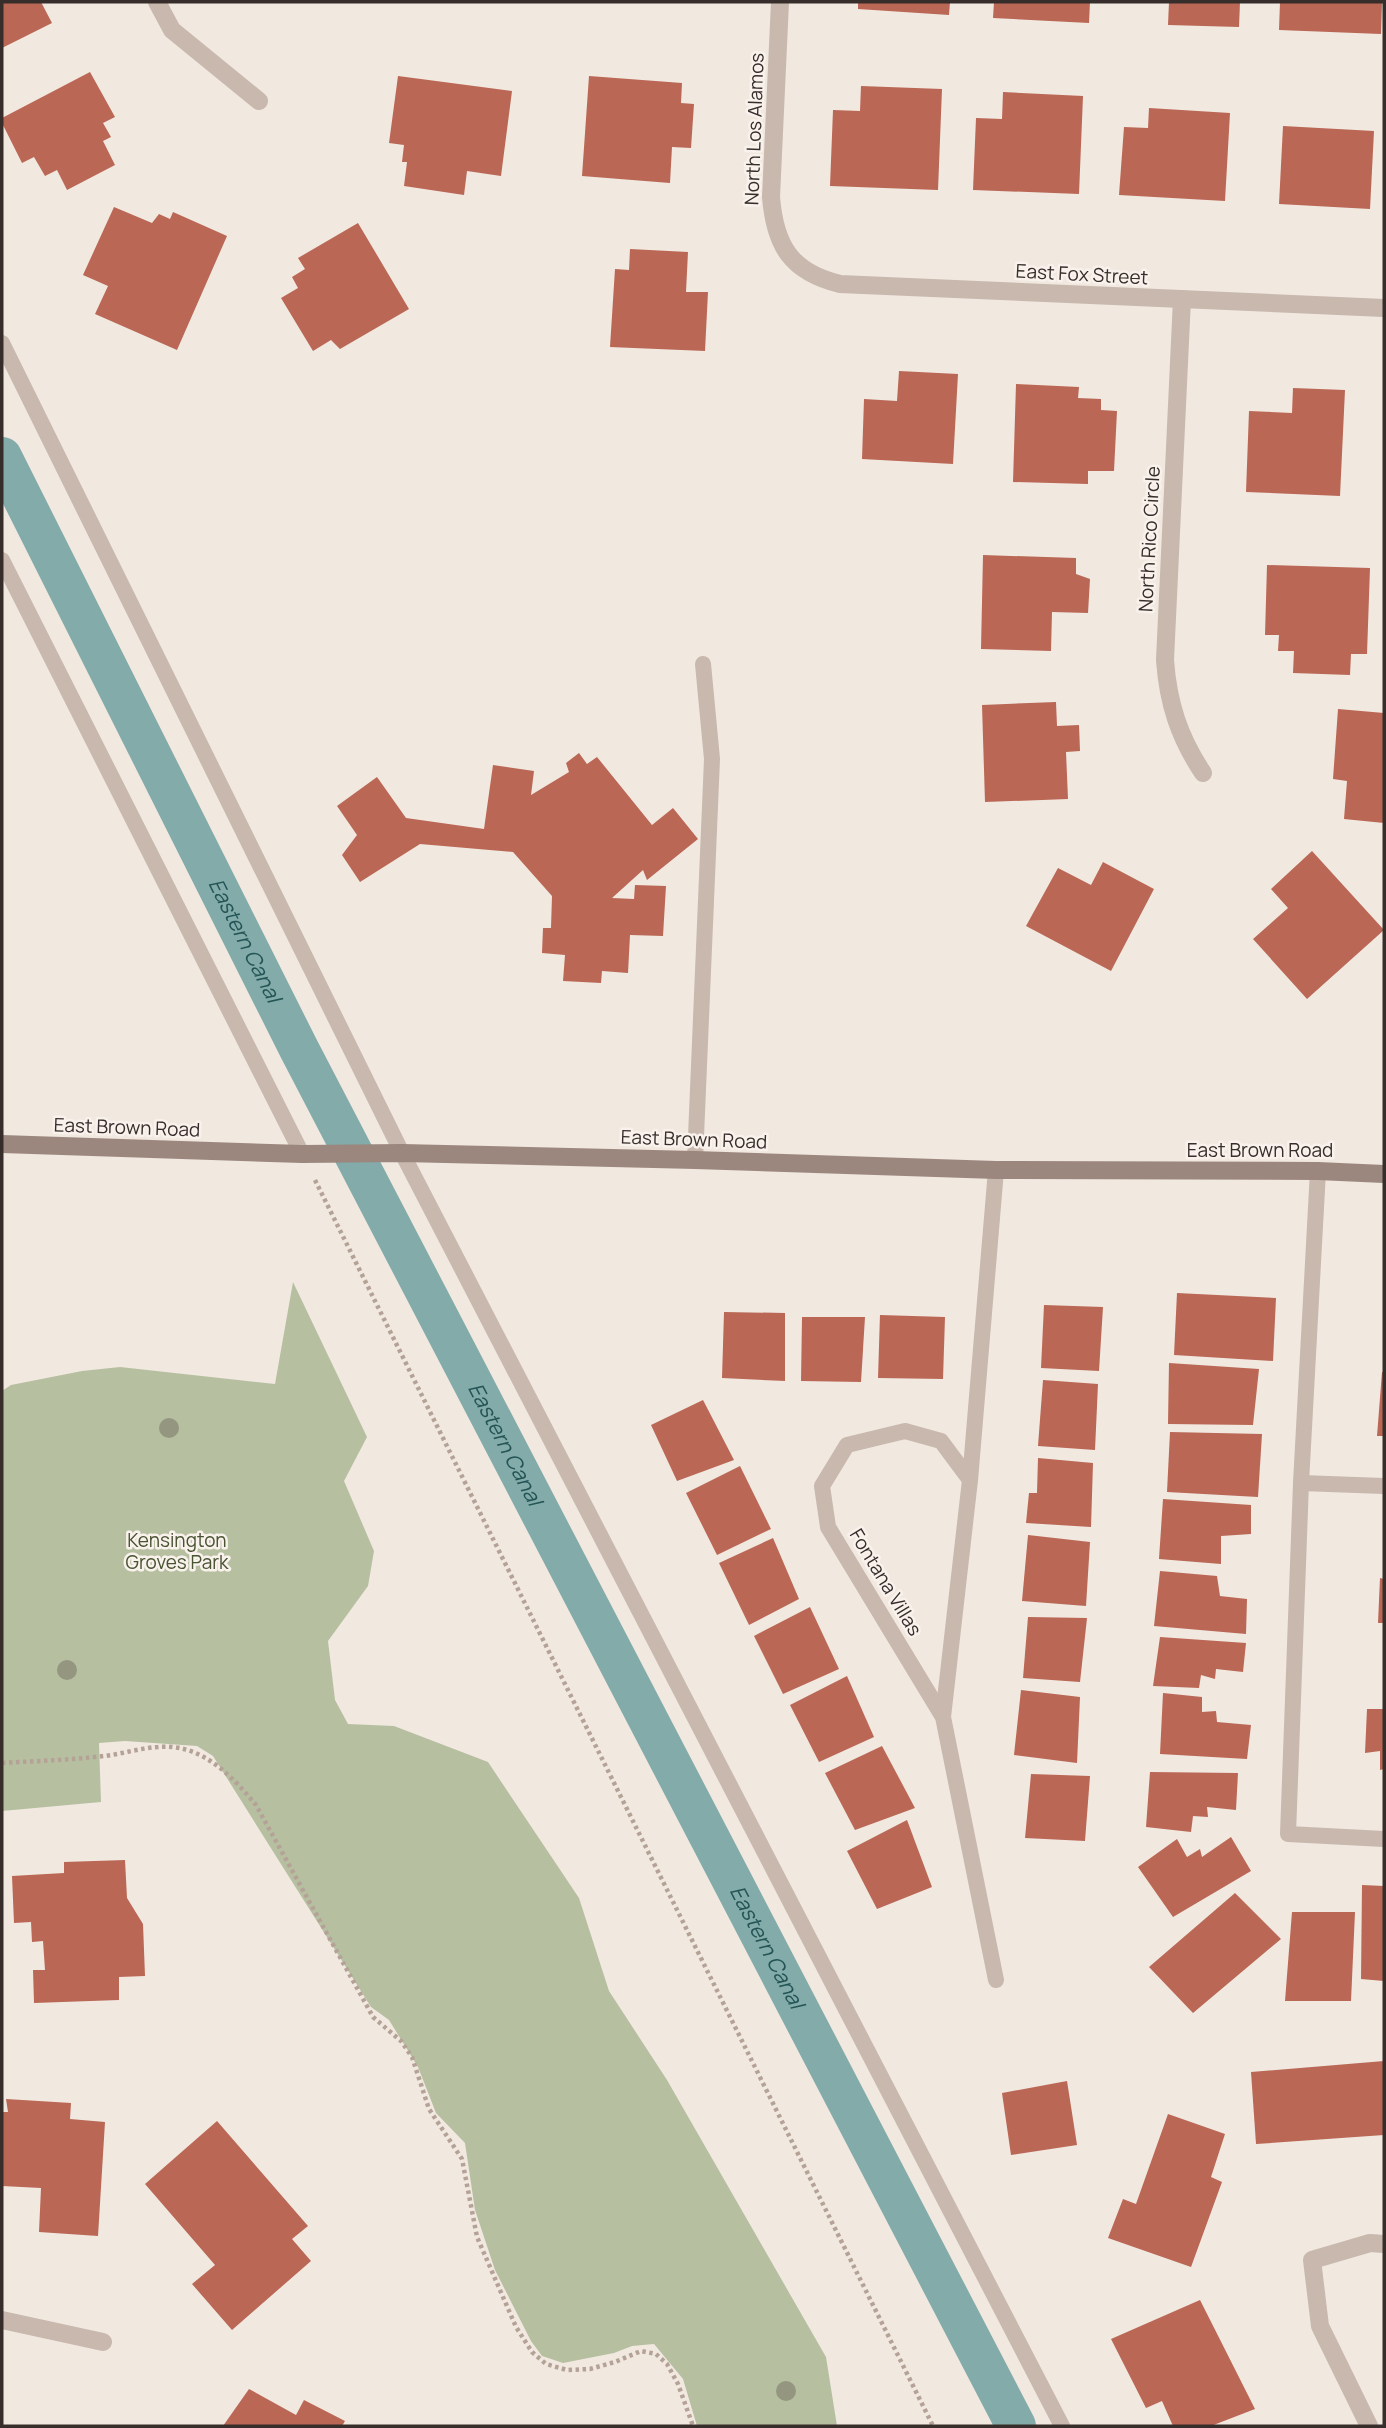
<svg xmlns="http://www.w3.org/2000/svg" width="1386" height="2428" font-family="Manrope,sans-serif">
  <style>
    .green { fill: #b7bfa1 }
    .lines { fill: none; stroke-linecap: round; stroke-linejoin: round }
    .canal { stroke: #82abaa; stroke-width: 40 }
    .building { fill: #ba6755 }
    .path { stroke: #b4a297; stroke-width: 4.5; stroke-dasharray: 3.5 3.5; stroke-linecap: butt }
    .lane { stroke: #c8b8ad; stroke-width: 16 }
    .street { stroke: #c8b8ad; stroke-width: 18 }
    .secondary { stroke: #9c877e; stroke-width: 18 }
    .tree { fill: #949680 }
    .labels { text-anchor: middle; stroke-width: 5; stroke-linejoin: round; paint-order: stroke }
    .street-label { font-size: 19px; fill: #372e2b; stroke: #f9f2ec }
    .park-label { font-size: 19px; fill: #485331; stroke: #f9f2ec }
    .water-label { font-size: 21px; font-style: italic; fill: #245455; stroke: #f9f2ec }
  </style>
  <rect width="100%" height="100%" fill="#f1e8e0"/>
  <polygon class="green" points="293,1282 367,1437 344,1481 374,1551 368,1586 328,1641 335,1700 348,1724 394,1726 488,1762 579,1898 609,1991 667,2080 826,2357 837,2426 697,2426 683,2379 654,2344 632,2346 614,2353 563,2363 542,2356 531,2341 495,2270 475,2210 465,2143 436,2113 418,2067 389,2020 371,2007 213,1756 197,1746 125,1741 99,1743 101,1802 2,1811 2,1391 11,1385 82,1371 120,1367 275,1384"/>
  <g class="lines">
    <path class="canal" id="s1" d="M2 457 299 1049 1016 2426"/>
  </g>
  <g class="building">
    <polygon points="2,2 41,2 52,23 2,48"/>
    <polygon points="858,2 950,2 949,15 858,9"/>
    <polygon points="994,2 1090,2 1089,23 993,18"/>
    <polygon points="1169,2 1240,2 1239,27 1168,25"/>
    <polygon points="1280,2 1382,2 1381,34 1279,30"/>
    <polygon points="90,72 115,117 103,123 111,137 103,141 115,165 67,190 57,170 45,176 34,157 22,163 2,123 2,118"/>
    <polygon points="398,76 512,91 501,176 467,171 464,195 404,186 407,162 402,162 404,145 389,143"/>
    <polygon points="589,76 682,83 681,103 694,104 691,148 672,147 670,183 582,176"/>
    <polygon points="861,86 942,89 938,190 830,186 833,110 860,111"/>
    <polygon points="1003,92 1083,96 1079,194 973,190 976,118 1002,119"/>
    <polygon points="1149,108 1230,113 1225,201 1119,195 1124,127 1148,128"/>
    <polygon points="1283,126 1374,131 1370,209 1279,204"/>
    <polygon points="114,207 152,223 159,214 170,219 173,212 227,236 177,350 95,314 108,286 83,275"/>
    <polygon points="358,223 409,309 340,349 331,340 313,351 281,298 298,288 292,277 305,269 298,258"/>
    <polygon points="630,249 688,252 686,292 708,292 705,351 610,347 615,269 629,270"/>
    <polygon points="899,371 958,374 953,464 862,459 864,399 897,401"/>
    <polygon points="1016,384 1079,387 1078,398 1101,399 1101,410 1117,411 1114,471 1088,471 1088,484 1013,482"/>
    <polygon points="1293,388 1345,390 1340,496 1246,492 1249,411 1292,413"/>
    <polygon points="983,555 1076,558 1076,574 1090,579 1088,613 1052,612 1051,651 981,649"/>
    <polygon points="1267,565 1370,568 1367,654 1351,654 1350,675 1293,673 1294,651 1278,651 1279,635 1265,635"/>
    <polygon points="1056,702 1057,726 1079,725 1080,751 1066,752 1068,799 985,802 982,705"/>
    <polygon points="1338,709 1384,713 1384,823 1344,819 1347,781 1333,779"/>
    <polygon points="579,753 587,764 597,757 652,825 673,808 698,839 647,880 643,870 612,898 634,899 635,885 666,886 663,936 630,935 628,973 602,971 601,983 563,981 565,955 542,953 543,928 551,928 552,896 513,852 420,844 360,882 342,855 357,835 337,806 377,777 406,818 484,829 493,765 534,771 531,795 569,772 566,763"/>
    <polygon points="1312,851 1384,930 1307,999 1253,939 1288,908 1271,889"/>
    <polygon points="1103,862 1154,889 1111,971 1026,926 1058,868 1091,885"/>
    <polygon points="1177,1293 1276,1298 1273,1361 1174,1355"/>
    <polygon points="1044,1305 1103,1307 1099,1371 1041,1368"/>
    <polygon points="724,1312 785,1313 785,1381 722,1378"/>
    <polygon points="880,1315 945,1317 943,1379 878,1378"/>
    <polygon points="802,1317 865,1317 861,1382 801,1381"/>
    <polygon points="1169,1363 1259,1369 1253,1425 1168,1424"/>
    <polygon points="1382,1372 1384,1372 1384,1436 1377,1436"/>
    <polygon points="1043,1380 1098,1384 1095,1450 1038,1446"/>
    <polygon points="703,1400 734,1460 677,1481 651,1425"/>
    <polygon points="1170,1432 1262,1434 1258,1497 1167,1492"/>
    <polygon points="1038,1458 1093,1463 1091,1527 1026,1523 1029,1493 1037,1493"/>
    <polygon points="740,1466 771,1529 717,1555 686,1493"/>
    <polygon points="1163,1499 1251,1505 1251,1534 1221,1536 1221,1564 1159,1559"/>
    <polygon points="1028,1535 1090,1542 1086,1606 1022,1601"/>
    <polygon points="773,1538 799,1599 749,1625 719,1563"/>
    <polygon points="1160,1571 1217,1576 1220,1596 1247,1599 1246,1634 1154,1626"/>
    <polygon points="1380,1578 1384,1579 1384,1623 1378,1623"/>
    <polygon points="810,1607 839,1669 783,1694 754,1636"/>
    <polygon points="1028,1617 1087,1618 1080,1682 1023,1678"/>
    <polygon points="1160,1637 1246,1643 1243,1672 1216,1669 1215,1679 1201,1675 1199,1688 1153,1686"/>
    <polygon points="847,1676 874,1737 819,1762 790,1705"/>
    <polygon points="1021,1690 1080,1697 1077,1763 1014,1755"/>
    <polygon points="1163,1693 1202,1697 1202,1712 1216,1711 1217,1722 1251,1725 1247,1759 1160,1754"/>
    <polygon points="1367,1709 1384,1709 1384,1769 1380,1770 1380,1751 1365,1753"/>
    <polygon points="882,1746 915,1808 855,1830 825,1773"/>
    <polygon points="1150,1772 1238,1773 1236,1810 1207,1807 1208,1817 1193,1816 1191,1832 1146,1827"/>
    <polygon points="1031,1774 1090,1776 1085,1841 1025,1838"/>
    <polygon points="907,1820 932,1887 877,1909 847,1851"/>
    <polygon points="1231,1837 1251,1871 1173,1917 1138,1867 1177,1839 1187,1857 1200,1849 1202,1857"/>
    <polygon points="125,1860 127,1898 143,1924 145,1976 119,1977 119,2000 34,2003 33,1970 45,1970 43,1941 32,1942 31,1922 14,1923 12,1876 64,1873 64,1862"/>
    <polygon points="1362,1885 1384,1886 1384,1981 1361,1979"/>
    <polygon points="1235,1893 1281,1939 1193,2013 1149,1967"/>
    <polygon points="1292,1912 1355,1912 1351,2001 1285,2001"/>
    <polygon points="1384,2061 1384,2135 1256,2144 1251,2072"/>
    <polygon points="1067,2081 1077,2145 1011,2155 1002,2093"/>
    <polygon points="6,2099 71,2103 70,2119 105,2122 98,2236 39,2232 41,2188 2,2186 2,2112 8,2112"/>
    <polygon points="1168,2114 1225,2134 1211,2177 1222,2182 1191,2267 1108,2238 1123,2199 1136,2204"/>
    <polygon points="217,2121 308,2226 292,2239 311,2261 232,2330 192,2284 215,2265 145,2184"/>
    <polygon points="1200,2300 1255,2409 1211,2426 1173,2426 1162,2401 1146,2408 1111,2339"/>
    <polygon points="249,2389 296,2415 304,2400 345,2421 342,2426 223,2426"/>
  </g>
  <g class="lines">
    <g class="path">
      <polyline points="315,1180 933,2426"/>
      <path d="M2 1763C36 1761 70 1760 104 1756 122 1754 140 1748 158 1747 201 1743 231 1775 256 1805L373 2017 401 2041 412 2057 429 2109 462 2159 477 2237 516 2327 532 2352 546 2364 567 2370 590 2369 615 2362 641 2351 656 2354 667 2364 678 2384 693 2426"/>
    </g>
    <g class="lane">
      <polyline points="2,343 402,1153 1062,2426"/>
      <polyline points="2,560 302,1154"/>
      <polyline points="695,1160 712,759 703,664"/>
      <polyline points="1318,1171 1301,1483 1288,1834 1384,1839"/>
      <polyline points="970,1480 996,1170"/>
      <polyline points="1301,1483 1384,1486"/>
      <polyline points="943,1717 828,1527 822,1486 847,1445 905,1431 941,1441 970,1480 943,1717 996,1980"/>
    </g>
    <g class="street">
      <polyline points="157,2 172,30 259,101"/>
      <path d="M780 2 771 197C775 246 791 272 840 284L1384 308"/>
      <path d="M1182 299 1165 660C1168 703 1179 737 1203 773"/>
      <polyline points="2,2320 103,2342"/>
      <polyline points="1369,2426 1320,2326 1312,2260 1370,2243 1384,2244"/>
    </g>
    <polyline class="secondary" points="2,1144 302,1154 402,1153 695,1160 996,1170 1318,1171 1384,1174"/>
  </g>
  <g class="tree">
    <circle cx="169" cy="1428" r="10"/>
    <circle cx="67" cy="1670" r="10"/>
    <circle cx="786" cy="2391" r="10"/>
  </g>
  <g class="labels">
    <g class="street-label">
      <text transform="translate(754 129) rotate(-88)" y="7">North Los Alamos</text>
      <text transform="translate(1082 274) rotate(3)" y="7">East Fox Street</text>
      <text transform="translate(1149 539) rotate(-87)" y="7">North Rico Circle</text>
      <text transform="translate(127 1127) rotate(2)" y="7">East Brown Road</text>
      <text transform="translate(694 1139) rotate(2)" y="7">East Brown Road</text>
      <text x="1260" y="1157">East Brown Road</text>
      <text transform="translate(886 1582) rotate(59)" y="7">Fontana Villas</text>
    </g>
    <g class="park-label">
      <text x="177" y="1547">Kensington<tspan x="177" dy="22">Groves Park</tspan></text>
    </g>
    <g class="water-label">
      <text dy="7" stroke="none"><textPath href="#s1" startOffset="541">Eastern Canal</textPath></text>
      <text dy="7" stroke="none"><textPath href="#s1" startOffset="1108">Eastern Canal</textPath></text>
      <text dy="7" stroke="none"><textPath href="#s1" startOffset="1675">Eastern Canal</textPath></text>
    </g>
  </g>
  <rect width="1386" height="2428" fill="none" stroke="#372e2b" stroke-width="7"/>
</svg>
